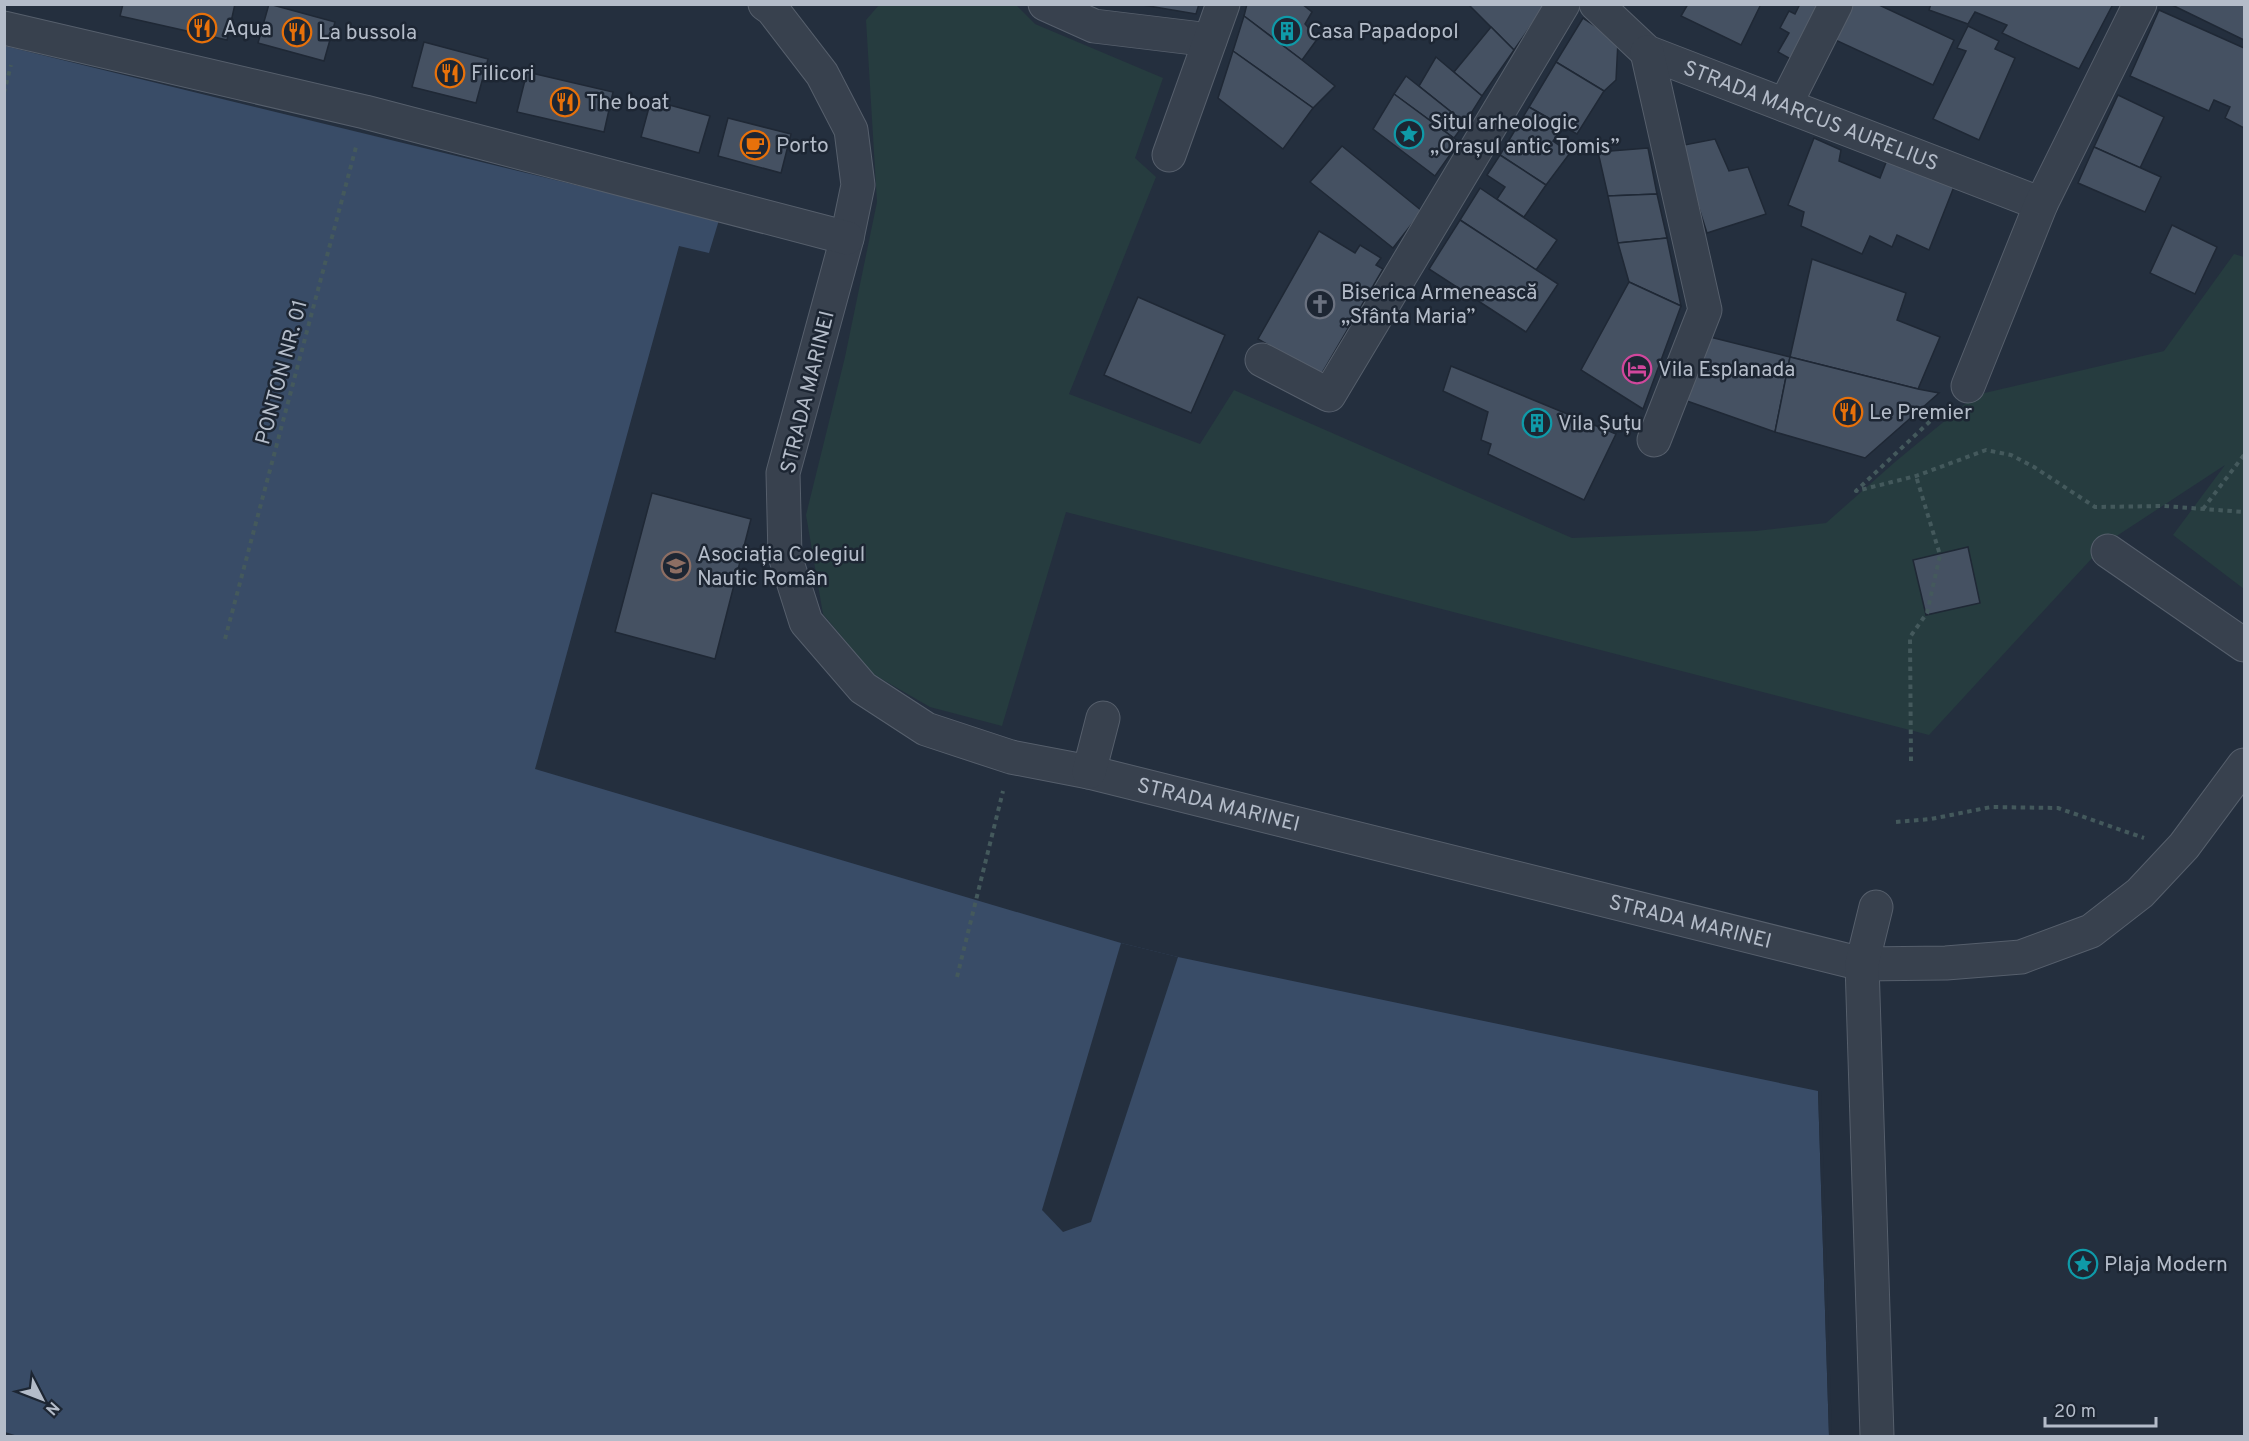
<svg xmlns="http://www.w3.org/2000/svg" width="2249" height="1441" font-family="Overpass,sans-serif">
  <style>
    .green { fill: #263c3f }
    .water { fill: #394c67 }
    .pier { fill: #242f3e }
    .building { fill: #455162; stroke: #1f2835; stroke-width: 1.5 }
    .lines { fill: none; stroke-linecap: round; stroke-linejoin: round }
    .minor-casing { stroke: #565f6c; stroke-width: 35 }
    .path { stroke: #44595c; stroke-width: 4; stroke-dasharray: 4.5 4.5; stroke-linecap: butt }
    .minor { stroke: #38414e; stroke-width: 33 }
    .labels { text-anchor: middle; stroke-width: 5; stroke-linejoin: round; paint-order: stroke }
    .poi-label { font-size: 21px; fill: #b4bcc9; stroke: #1d2633; text-anchor: start }
    .street-label { font-size: 21px; fill: #b4bcc9; stroke: #1d2633 }
  </style>
  <rect width="100%" height="100%" fill="#242f3e"/>
  <polygon class="green" points="879,5 1016,5 1035,24 1163,78 1135,158 1156,177 1069,394 1200,444 1234,390 1572,538 1756,531 1826,523 1895,462 1976,395 2164,351 2234,254 2244,257 2244,589 2173,535 2225,465 2106,543 1929,735 1066,512 1002,726 930,707 873,674 823,614 806,515 845,357 877,202 866,20"/>
  <polygon class="water" points="5,46 719,220 709,253 679,246 535,769 1121,943 1178,957 1818,1091 1829,1436 18,1436 5,1432"/>
  <g class="pier">
    <polygon points="1121,943 1178,957 1091,1222 1063,1232 1042,1210"/>
    <polygon points="1818,1091 1821,1091 1832,1436 1829,1436"/>
  </g>
  <g class="building">
    <polygon points="123,4 235,4 227,40 120,16"/>
    <polygon points="269,4 335,22 324,61 258,43"/>
    <polygon points="1137,4 1199,4 1196,14"/>
    <polygon points="1247,4 1302,4 1312,12 1305,24 1318,38 1302,60 1244,16"/>
    <polygon points="1468,4 1546,4 1514,50"/>
    <polygon points="1688,4 1761,4 1741,45 1681,16"/>
    <polygon points="1800,4 1821,4 1794,61 1778,52 1789,33 1780,28 1789,11 1795,14"/>
    <polygon points="1847,4 1877,4 1954,40 1933,85 1831,38"/>
    <polygon points="1931,4 2113,4 2079,69 2002,33 2007,25 1975,12 1968,24 1929,10"/>
    <polygon points="2170,4 2244,4 2244,40"/>
    <polygon points="2159,10 2244,48 2244,128 2225,118 2230,107 2214,100 2209,111 2130,76"/>
    <polygon points="1244,16 1302,60 1335,86 1313,108 1233,51"/>
    <polygon points="1583,18 1618,41 1616,80 1604,91 1556,62"/>
    <polygon points="1968,26 1999,41 1995,49 2015,58 1979,140 1933,119 1966,51 1957,48"/>
    <polygon points="1491,27 1514,50 1482,96 1454,72"/>
    <polygon points="424,42 488,59 476,103 412,87"/>
    <polygon points="1233,51 1313,108 1283,149 1218,98"/>
    <polygon points="1436,57 1482,96 1465,123 1419,86"/>
    <polygon points="1556,62 1604,91 1577,134 1529,107"/>
    <polygon points="527,72 613,92 604,132 517,112"/>
    <polygon points="1406,76 1465,123 1454,138 1394,94"/>
    <polygon points="1394,94 1459,142 1435,176 1373,129"/>
    <polygon points="2118,95 2164,117 2140,168 2094,147"/>
    <polygon points="651,100 710,116 699,153 641,137"/>
    <polygon points="1529,107 1563,127 1553,141 1570,153 1546,185 1500,155"/>
    <polygon points="728,118 791,134 781,173 718,156"/>
    <polygon points="1814,138 1841,150 1839,161 1880,178 1890,152 1957,179 1929,250 1897,235 1892,247 1870,236 1862,254 1801,226 1804,212 1788,205"/>
    <polygon points="1715,139 1729,171 1748,167 1766,214 1707,233 1679,146"/>
    <polygon points="1342,146 1422,211 1393,248 1310,182"/>
    <polygon points="2094,147 2161,177 2145,212 2078,183"/>
    <polygon points="1648,148 1657,194 1608,196 1598,152"/>
    <polygon points="1500,155 1546,185 1524,217 1497,199 1505,187 1487,175"/>
    <polygon points="1480,188 1557,240 1536,270 1460,220"/>
    <polygon points="1657,194 1667,238 1618,243 1608,196"/>
    <polygon points="1460,220 1558,284 1526,332 1429,269"/>
    <polygon points="2172,225 2217,247 2195,294 2150,273"/>
    <polygon points="1319,231 1355,253 1360,245 1381,258 1376,265 1383,269 1321,375 1258,339"/>
    <polygon points="1667,238 1681,306 1629,282 1618,243"/>
    <polygon points="1812,259 1906,293 1897,320 1940,337 1918,389 1790,357"/>
    <polygon points="1629,282 1681,306 1643,409 1581,370"/>
    <polygon points="1138,297 1225,335 1191,413 1104,375"/>
    <polygon points="1706,336 1790,357 1775,432 1687,401"/>
    <polygon points="1790,357 1918,389 1939,393 1865,458 1775,432"/>
    <polygon points="1451,366 1616,434 1584,500 1488,454 1491,444 1481,440 1488,412 1443,391"/>
    <polygon points="652,493 751,519 715,659 615,632"/>
    <polygon points="1968,547 1980,603 1926,615 1913,560"/>
  </g>
  <g class="lines">
    <g class="minor-casing">
      <g id="minor">
        <path id="s1" d="M765 4 772 9 822 74 851 130 858 185 847 238 783 473 785 556 806 622 863 688 926 729 1011 757 1089 772 1862 964 1946 963 2021 957 2091 931 2140 893 2184 846 2244 765"/>
        <polyline points="1045,4 1094,26 1210,40"/>
        <path id="s2" d="M1596 4 1647 52 2041 204"/>
        <polyline points="4,28 365,112 847,238"/>
        <polyline points="1647,52 1705,310 1654,440"/>
        <polyline points="1785,105 1836,4"/>
        <polyline points="1169,155 1223,4"/>
        <polyline points="1262,360 1329,395 1563,4"/>
        <polyline points="1968,386 2041,204 2140,4"/>
        <polyline points="2108,551 2244,645"/>
        <polyline points="1089,772 1103,718"/>
        <polyline points="1876,907 1862,964 1877,1436"/>
      </g>
    </g>
    <g class="path">
      <polyline points="4,93 11,65"/>
      <polyline points="1943,409 1856,491 1916,476 1986,450 2011,455 2034,467 2095,507 2164,506 2244,512"/>
      <polyline points="2203,509 2244,455"/>
      <polyline points="225,639 356,147"/>
      <polyline points="1911,761 1910,637 1927,613 1940,555 1916,476"/>
      <polyline points="1896,822 1931,819 1991,807 2058,808 2144,838"/>
      <polyline points="957,977 1003,791"/>
    </g>
    <use href="#minor" class="minor"/>
  </g>
  <defs>
    <g id="restaurant-ring" transform="scale(1.5)"><circle r="9.5" fill="#1d2633" stroke="#e8710a" stroke-width="1.5"/><path d="M-5-6h1v4h1v-4h1v4h1v-4h1v5L-1.5 .5V6h-2V.5L-5-1ZM5-6V6H3V1.5H1.5Q1.5-4 5-6Z" fill="#e8710a"/></g>
    <g id="building-ring" transform="scale(1.5)"><circle r="9.5" fill="#1d2633" stroke="#0f9aa8" stroke-width="1.5"/><path d="M-4-6H4V6H1V3H-1V6H-4ZM-2.5-4.3h1.7v1.8h-1.7ZM.8-4.3h1.7v1.8H.8ZM-2.5-1h1.7V.8h-1.7ZM.8-1h1.7V.8H.8Z" fill="#0f9aa8"/></g>
    <g id="sight-ring" transform="scale(1.5)"><circle r="9.5" fill="#1d2633" stroke="#0f9aa8" stroke-width="1.5"/><path d="M0-6L1.8-2.2L6-1.7L2.9 1.2L3.7 5.4L0 3.3L-3.7 5.4L-2.9 1.2L-6-1.7L-1.8-2.2Z" fill="#0f9aa8"/></g>
    <g id="cafe-ring" transform="scale(1.5)"><circle r="9.5" fill="#1d2633" stroke="#e8710a" stroke-width="1.5"/><path d="M-5.5-4.5H6V0H3Q3 3.5 0 3.5H-2.5Q-5.5 3.5-5.5 0ZM3-3.2v2h1.7v-2ZM-6 4.5H4V6H-6Z" fill="#e8710a"/></g>
    <g id="church-ring" transform="scale(1.5)"><circle r="9.5" fill="#1d2633" stroke="#6b7280" stroke-width="1.5"/><path d="M-1.2-6h2.4v3.5h3.3v2.4h-3.3V6h-2.4V-.1h-3.3v-2.4h3.3Z" fill="#6b7280"/></g>
    <g id="hotel-ring" transform="scale(1.5)"><circle r="9.5" fill="#1d2633" stroke="#d1479c" stroke-width="1.5"/><path d="M-6-4.5h1.5V1H6V5H4.5V3h-9V5H-6ZM-4 0a1.8 1.8 0 1 1 3.6 0ZM.5 0V-2.5h3Q6-2.5 6 0Z" fill="#d1479c"/></g>
    <g id="university-ring" transform="scale(1.5)"><circle r="9.5" fill="#1d2633" stroke="#8d6e63" stroke-width="1.5"/><path d="M0-5L7-2L0 1L-7-2ZM-4 1L0 2.5L4 1V4Q0 6-4 4Z" fill="#8d6e63"/></g>
  </defs>
  <g fill-rule="evenodd">
    <use href="#restaurant-ring" x="202" y="28"/>
    <use href="#building-ring" x="1287" y="31"/>
    <use href="#restaurant-ring" x="297" y="32"/>
    <use href="#restaurant-ring" x="450" y="73"/>
    <use href="#restaurant-ring" x="565" y="102"/>
    <use href="#sight-ring" x="1409" y="134"/>
    <use href="#cafe-ring" x="755" y="145"/>
    <use href="#church-ring" x="1320" y="304"/>
    <use href="#hotel-ring" x="1637" y="369"/>
    <use href="#restaurant-ring" x="1848" y="412"/>
    <use href="#building-ring" x="1537" y="423"/>
    <use href="#university-ring" x="676" y="566"/>
    <use href="#sight-ring" x="2083" y="1264"/>
  </g>
  <g class="labels">
    <g class="poi-label">
      <text x="223" y="35">Aqua</text>
      <text x="1308" y="38">Casa Papadopol</text>
      <text x="318" y="39">La bussola</text>
      <text x="471" y="80">Filicori</text>
      <text x="586" y="109">The boat</text>
      <text x="1430" y="129">Situl arheologic<tspan x="1430" dy="24">„Orașul antic Tomis”</tspan></text>
      <text x="776" y="152">Porto</text>
      <text x="1341" y="299">Biserica Armenească<tspan x="1341" dy="24">„Sfânta Maria”</tspan></text>
      <text x="1658" y="376">Vila Esplanada</text>
      <text x="1869" y="419">Le Premier</text>
      <text x="1558" y="430">Vila Șuțu</text>
      <text x="697" y="561">Asociația Colegiul<tspan x="697" dy="24">Nautic Român</tspan></text>
      <text x="2104" y="1271">Plaja Modern</text>
    </g>
    <g class="street-label">
      <text dy="7" stroke="none"><textPath href="#s2" startOffset="246">STRADA MARCUS AURELIUS</textPath></text>
      <text transform="translate(281 372) rotate(-75)" y="7">PONTON NR. 01</text>
      <text transform="translate(807 392) rotate(-76)" y="7">STRADA MARINEI</text>
      <text dy="7" stroke="none"><textPath href="#s1" startOffset="1124">STRADA MARINEI</textPath></text>
      <text dy="7" stroke="none"><textPath href="#s1" startOffset="1610">STRADA MARINEI</textPath></text>
    </g>
  </g>
  <rect width="2249" height="1441" fill="none" stroke="#b4bcc9" stroke-width="12"/>
  <g transform="translate(42 1399) rotate(132)" stroke="#1d2633" stroke-width="4.5" paint-order="stroke">
  <path d="M0-4.5L10 22L0 15L-10 22Z" fill="#b4bcc9"/>
  <text y="-9" font-size="16" font-weight="bold" text-anchor="middle" fill="#b4bcc9">N</text>
  </g>
  <path d="M2045 1417v9h111v-9" fill="none" stroke="#b4bcc9" stroke-width="3"/>
  <text x="2054" y="1417" font-size="18" fill="#b4bcc9" stroke="#1d2633" stroke-width="4.5" paint-order="stroke">20 m</text>
</svg>
